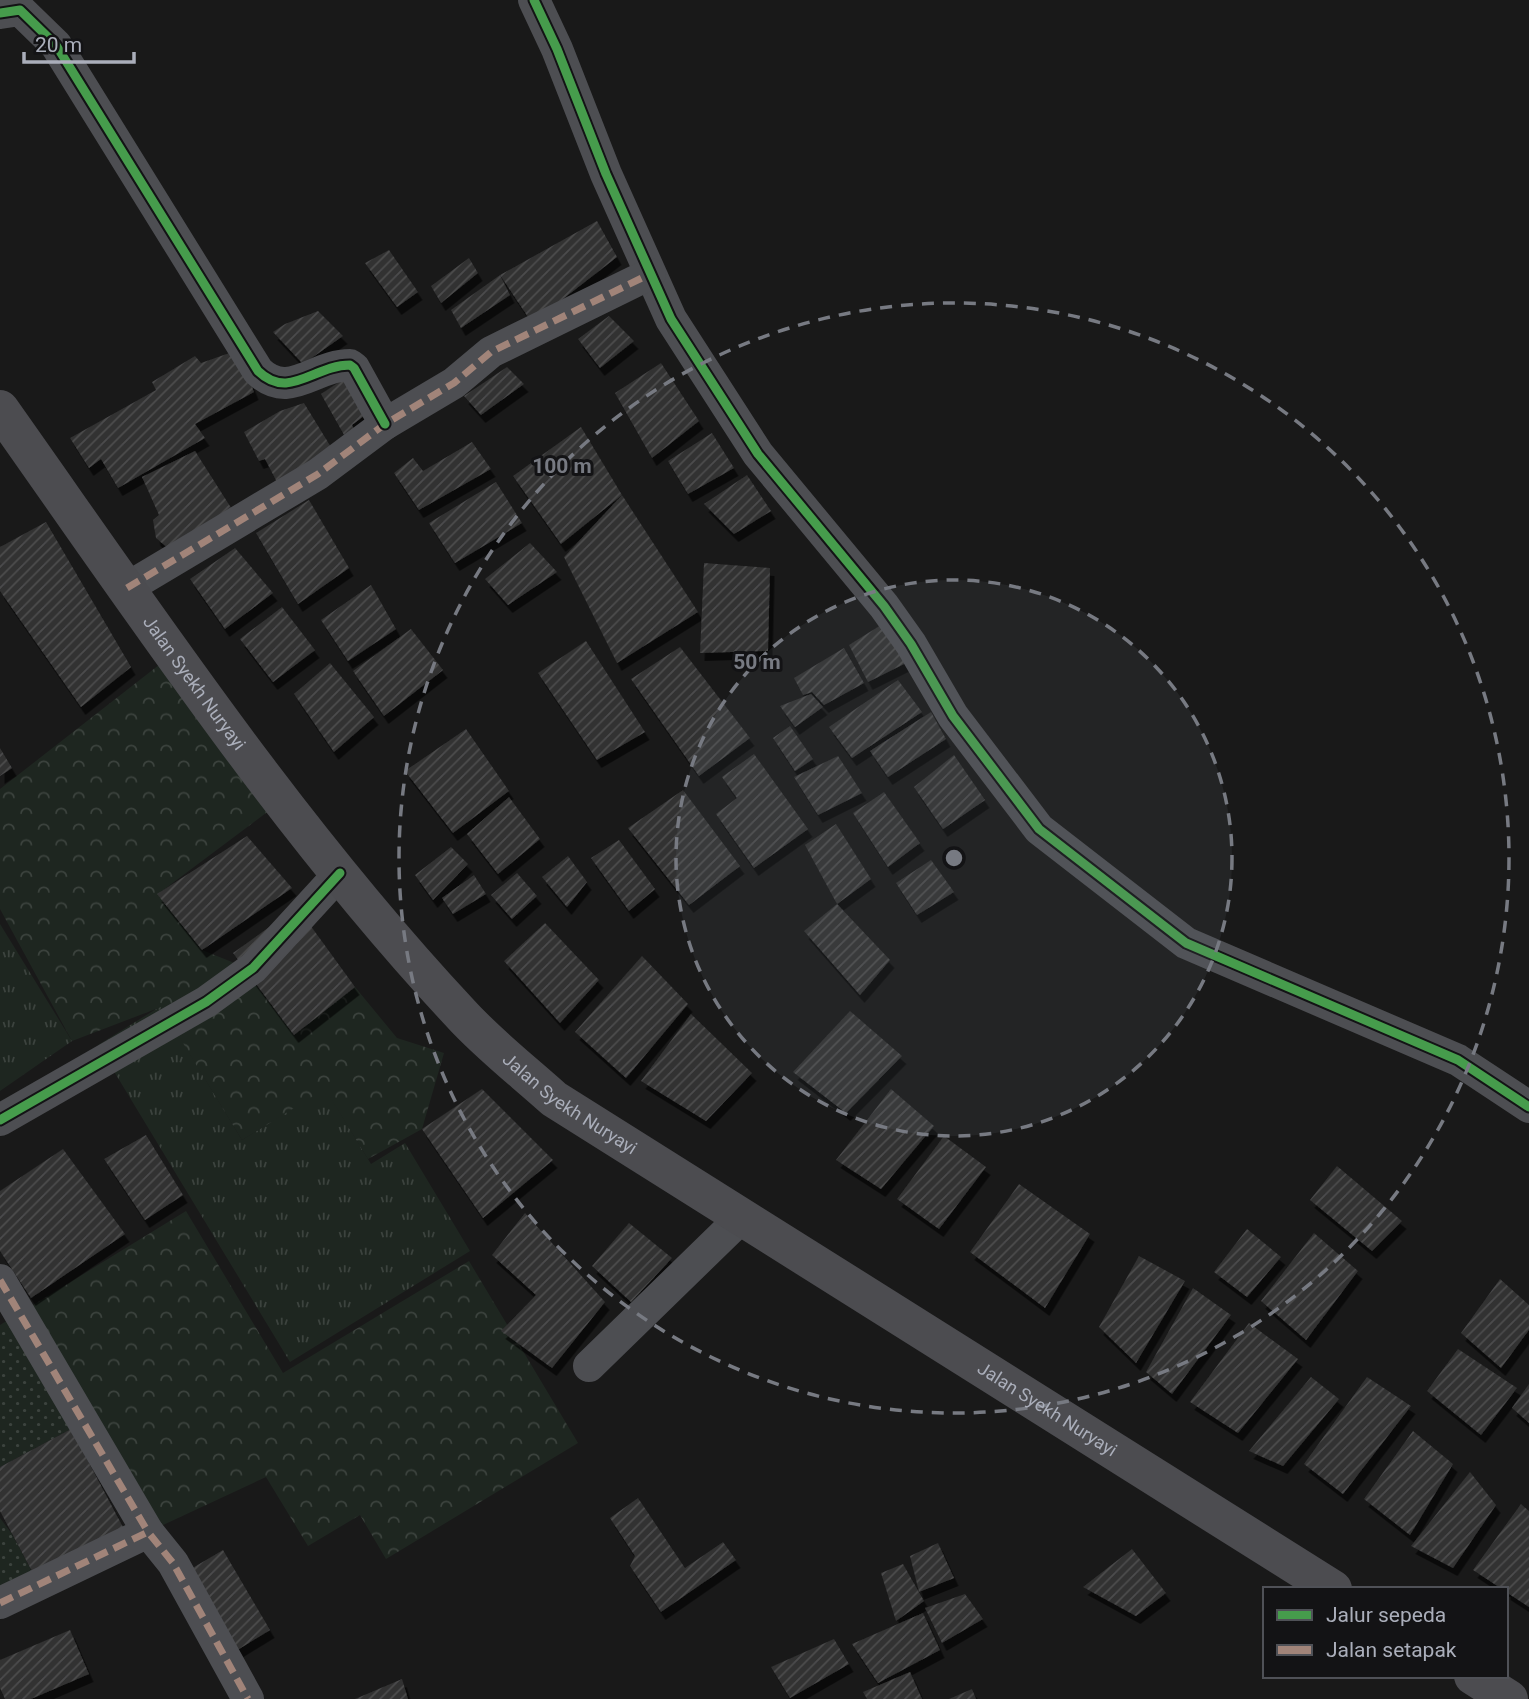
<svg xmlns="http://www.w3.org/2000/svg" width="1529" height="1699" font-family="Roboto,sans-serif">
  <style>
    .grass { fill: url(#grass-tufts) }
    .forest { fill: url(#forest-crowns) }
    .park { fill: url(#park-dots) }
    .building { fill: url(#building-hatch); filter: url(#shadow) }
    .lines { fill: none; stroke-linecap: round; stroke-linejoin: round }
    .street { stroke: #4d4e52; stroke-width: 32 }
    .secondary { stroke: #4c4c50; stroke-width: 38 }
    .quiet { stroke: #a18479; stroke-width: 7; stroke-dasharray: 14 7; stroke-linecap: butt }
    .cycleway-casing { stroke: #131315; stroke-width: 13 }
    .cycleway { stroke: #469c4c; stroke-width: 9 }
    .ring { fill: none; stroke: #777a82; stroke-width: 3.5; stroke-dasharray: 12 9 }
    .labels { text-anchor: middle; stroke-width: 6; stroke-linejoin: round; paint-order: stroke }
    .street-label { font-size: 18px; fill: #aaaeba; stroke: #131315 }
    .centre { fill: #777a82; stroke: #131315; stroke-width: 3.5 }
    .ring-label { font-size: 21px; text-anchor: middle; font-weight: bold; fill: #777a82; stroke: #131315; stroke-width: 6; stroke-linejoin: round; paint-order: stroke }
  </style>
  <defs>
    <pattern id="grass-tufts" width="24" height="20" patternUnits="userSpaceOnUse" patternTransform="scale(1.75)"><rect width="24" height="20" fill="#1e2620"/><path d="M3 7l-1-3M5 7V3M7 7l1-3M15 17l-1-3M17 17v-4M19 17l1-3" fill="none" stroke="#3c433e"/></pattern>
    <pattern id="forest-crowns" width="20" height="18" patternUnits="userSpaceOnUse" patternTransform="scale(1.75)"><rect width="20" height="18" fill="#1e2620"/><path d="M2 6a3 3 0 1 1 6 0M12 15a3 3 0 1 1 6 0" fill="none" stroke="#3c433e"/></pattern>
    <pattern id="park-dots" width="8" height="8" patternUnits="userSpaceOnUse" patternTransform="scale(1.75)"><rect width="8" height="8" fill="#1e2620"/><path d="M2 2h.1M6 6h.1" fill="none" stroke="#3c433e" stroke-width="1.8" stroke-linecap="round"/></pattern>
    <pattern id="building-hatch" width="6" height="6" patternUnits="userSpaceOnUse" patternTransform="scale(1.75)"><rect width="6" height="6" fill="#313131"/><path d="M-1 1l2-2M0 6l6-6M5 7l2-2" fill="none" stroke="#4c4c4d"/></pattern>
    <filter id="shadow"><feDropShadow dx="4.5" dy="8" stdDeviation="0" flood-color="#0009"/></filter>
  </defs>
  <rect width="100%" height="100%" fill="#191919"/>
  <g class="grass">
    <polygon points="0,924 72,1041 0,1091"/>
    <polygon points="161,1006 242,1140 325,1088 371,1164 405,1143 470,1251 290,1362 98,1045"/>
  </g>
  <g class="forest">
    <polygon points="164,661 270,810 158,894 202,950 242,966 294,1035 355,987 397,1038 444,1053 422,1129 368,1159 325,1089 242,1140 161,1007 72,1041 0,909 0,789"/>
    <polygon points="186,1211 283,1373 469,1261 578,1443 386,1559 360,1515 308,1546 266,1477 148,1532 15,1316"/>
  </g>
  <g class="park">
    <polygon points="15,1316 71,1429 0,1467 0,1325"/>
    <polygon points="0,1518 12,1534 35,1577 0,1594"/>
  </g>
  <g class="building">
    <polygon points="597,221 617,257 532,323 500,275"/>
    <polygon points="389,250 418,292 397,307 365,263"/>
    <polygon points="469,258 478,273 441,303 431,286"/>
    <polygon points="500,275 510,295 461,328 451,310"/>
    <polygon points="318,311 343,336 303,364 273,332 285,324"/>
    <polygon points="609,316 634,341 600,368 578,339"/>
    <polygon points="238,350 254,392 195,424 205,438 118,488 101,459 89,468 70,438 156,390 152,382 195,356 201,363"/>
    <polygon points="661,363 699,421 652,458 615,393"/>
    <polygon points="507,367 524,384 481,415 464,396"/>
    <polygon points="351,374 368,413 352,425 357,435 348,442 321,394"/>
    <polygon points="304,403 334,452 281,490 265,459 259,461 244,432 280,411"/>
    <polygon points="581,427 622,495 561,544 513,476"/>
    <polygon points="712,433 734,468 688,494 668,461"/>
    <polygon points="472,442 491,469 419,510 394,473 413,458 423,471"/>
    <polygon points="195,451 235,514 170,550 156,538 153,520 159,515 142,477"/>
    <polygon points="747,475 771,511 734,534 704,504"/>
    <polygon points="496,482 522,523 455,563 429,523"/>
    <polygon points="622,495 698,612 617,663 564,557"/>
    <polygon points="309,500 349,568 298,604 256,533"/>
    <polygon points="46,522 131,667 81,707 0,591 0,547"/>
    <polygon points="530,543 557,572 508,605 485,579"/>
    <polygon points="235,548 273,593 225,629 190,579"/>
    <polygon points="704,563 770,568 768,651 700,653"/>
    <polygon points="371,585 396,629 348,661 321,620"/>
    <polygon points="282,607 315,650 273,682 240,639"/>
    <polygon points="881,625 906,663 868,682 849,645"/>
    <polygon points="411,629 443,670 384,716 353,671"/>
    <polygon points="586,641 645,732 597,760 538,673"/>
    <polygon points="680,647 750,738 699,776 631,679"/>
    <polygon points="844,648 864,683 824,705 812,692 803,695 794,678"/>
    <polygon points="330,663 374,717 334,752 294,694"/>
    <polygon points="898,680 922,712 852,758 829,727"/>
    <polygon points="811,694 823,707 795,727 780,706"/>
    <polygon points="931,712 946,739 888,777 870,751"/>
    <polygon points="790,726 813,759 795,771 773,738"/>
    <polygon points="466,729 509,791 453,833 405,771"/>
    <polygon points="0,748 12,768 0,776"/>
    <polygon points="754,754 808,829 754,868 716,814 737,798 722,777"/>
    <polygon points="954,755 985,800 943,829 914,787"/>
    <polygon points="838,756 862,793 818,815 794,777"/>
    <polygon points="683,790 740,866 689,905 628,828"/>
    <polygon points="884,792 920,843 888,867 853,813"/>
    <polygon points="509,797 540,839 498,874 467,834"/>
    <polygon points="836,824 871,879 837,904 805,845"/>
    <polygon points="247,836 292,888 202,950 157,894"/>
    <polygon points="619,840 655,889 629,911 591,858"/>
    <polygon points="451,847 468,864 433,900 415,875"/>
    <polygon points="568,856 587,882 567,907 542,877"/>
    <polygon points="931,860 954,892 917,915 896,883"/>
    <polygon points="517,873 537,896 512,919 491,895"/>
    <polygon points="474,875 486,894 453,914 442,898"/>
    <polygon points="837,904 890,960 860,995 804,931"/>
    <polygon points="297,907 355,987 294,1035 233,953"/>
    <polygon points="545,923 599,980 560,1023 504,961"/>
    <polygon points="642,956 688,1004 626,1078 575,1032"/>
    <polygon points="850,1011 902,1056 846,1113 793,1072"/>
    <polygon points="691,1014 752,1073 706,1121 641,1081"/>
    <polygon points="482,1089 553,1160 483,1218 422,1129"/>
    <polygon points="891,1089 934,1126 881,1189 836,1160"/>
    <polygon points="146,1135 183,1195 145,1220 104,1159"/>
    <polygon points="944,1136 986,1167 939,1229 897,1199"/>
    <polygon points="63,1149 125,1234 31,1298 0,1251 0,1191"/>
    <polygon points="1337,1166 1402,1221 1372,1251 1310,1200"/>
    <polygon points="1019,1184 1090,1234 1045,1308 970,1252"/>
    <polygon points="525,1213 605,1302 552,1368 501,1331 536,1295 492,1255"/>
    <polygon points="629,1223 672,1258 631,1302 592,1266"/>
    <polygon points="1247,1229 1281,1257 1247,1297 1214,1272"/>
    <polygon points="1314,1233 1358,1271 1306,1340 1261,1301"/>
    <polygon points="1139,1256 1185,1281 1136,1363 1099,1327"/>
    <polygon points="1500,1279 1529,1305 1529,1330 1501,1368 1461,1333"/>
    <polygon points="1193,1288 1231,1315 1172,1394 1146,1372"/>
    <polygon points="1249,1323 1298,1359 1238,1433 1190,1402"/>
    <polygon points="1458,1349 1517,1388 1481,1435 1427,1391"/>
    <polygon points="1311,1377 1339,1399 1283,1466 1249,1451"/>
    <polygon points="1367,1377 1411,1406 1343,1494 1304,1464"/>
    <polygon points="1529,1384 1529,1423 1512,1408"/>
    <polygon points="71,1429 124,1529 35,1577 0,1511 0,1467"/>
    <polygon points="1413,1431 1453,1464 1410,1535 1364,1499"/>
    <polygon points="1470,1472 1496,1505 1453,1568 1411,1546"/>
    <polygon points="638,1498 685,1568 723,1542 736,1560 661,1612 630,1566 635,1556 610,1518"/>
    <polygon points="1521,1504 1529,1511 1529,1607 1506,1592 1506,1589 1502,1589 1473,1570"/>
    <polygon points="938,1543 954,1578 919,1592 910,1556"/>
    <polygon points="1132,1549 1166,1593 1136,1616 1083,1587"/>
    <polygon points="223,1550 270,1630 231,1654 184,1573"/>
    <polygon points="903,1564 924,1601 896,1621 881,1573"/>
    <polygon points="965,1594 983,1619 942,1643 925,1608"/>
    <polygon points="923,1613 940,1650 878,1683 852,1644"/>
    <polygon points="70,1630 89,1674 31,1699 5,1699 0,1688 0,1660"/>
    <polygon points="834,1639 849,1664 790,1698 771,1667"/>
    <polygon points="910,1672 922,1699 867,1699 863,1692"/>
    <polygon points="402,1679 408,1699 355,1699"/>
    <polygon points="972,1689 976,1699 949,1699"/>
  </g>
  <g class="lines">
    <g class="street">
      <polyline points="534,0 557,49 606,174 671,319 758,454 884,606 911,644 953,716 1039,829 1186,943 1458,1060 1529,1107"/>
      <path d="M0 13 20 10 56 45 258 371C289 401 314 365 350 365L354 368 385 424"/>
      <polyline points="127,588 318,474 385,424 454,383 491,352 650,274"/>
      <polyline points="0,1120 206,1002 253,968 340,873"/>
      <polyline points="0,1280 148,1532"/>
      <polyline points="589,1366 741,1218"/>
      <polyline points="0,1603 148,1532 173,1563 248,1699"/>
    </g>
    <g class="secondary">
      <path id="s1" d="M0 409C145 614 288 829 460 1013 488 1044 523 1071 554 1099L1333 1589"/>
      <polyline points="1473,1676 1509,1699"/>
    </g>
    <g class="quiet">
      <polyline points="127,588 318,474 385,424 454,383 491,352 650,274"/>
      <polyline points="0,1280 148,1532"/>
      <polyline points="0,1603 148,1532 173,1563 248,1699"/>
    </g>
    <g class="cycleway-casing">
      <g id="cycleway">
        <polyline points="534,0 557,49 606,174 671,319 758,454 884,606 911,644 953,716 1039,829 1186,943 1458,1060 1529,1107"/>
        <path d="M0 13 20 10 56 45 258 371C289 401 314 365 350 365L354 368 385 424"/>
        <polyline points="0,1120 206,1002 253,968 340,873"/>
      </g>
    </g>
    <use href="#cycleway" class="cycleway"/>
  </g>
  <circle cx="954" cy="858" r="278" fill="#777a82" fill-opacity=".12"/>
  <g class="ring">
    <circle cx="954" cy="858" r="278"/>
    <circle cx="954" cy="858" r="555"/>
  </g>
  <g class="labels">
    <g class="street-label">
      <text dy="6" stroke="none"><textPath href="#s1" startOffset="336">Jalan Syekh Nuryayi</textPath></text>
      <text dy="6" stroke="none"><textPath href="#s1" startOffset="903">Jalan Syekh Nuryayi</textPath></text>
      <text dy="6" stroke="none"><textPath href="#s1" startOffset="1470">Jalan Syekh Nuryayi</textPath></text>
    </g>
  </g>
  <circle cx="954" cy="858" r="10" class="centre"/>
  <g class="ring-label">
    <text x="562" y="473">100 m</text>
    <text x="757" y="669">50 m</text>
  </g>
  <rect x="1263" y="1587" width="245" height="91" fill="#131315" stroke="#4f5157" stroke-width="2"/>
  <rect x="1277" y="1610" width="35" height="10" fill="#469c4c" stroke="#4f5157" stroke-width="2"/>
  <text x="1326" y="1622" font-size="21" fill="#aaaeba">Jalur sepeda</text>
  <rect x="1277" y="1645" width="35" height="10" fill="#a18479" stroke="#4f5157" stroke-width="2"/>
  <text x="1326" y="1657" font-size="21" fill="#aaaeba">Jalan setapak</text>
  <path d="M24 52v10h110v-10" fill="none" stroke="#aaaeba" stroke-width="3.5"/>
  <text x="35" y="52" font-size="21" fill="#aaaeba" stroke="#131315" stroke-width="5" paint-order="stroke">20 m</text>
</svg>
